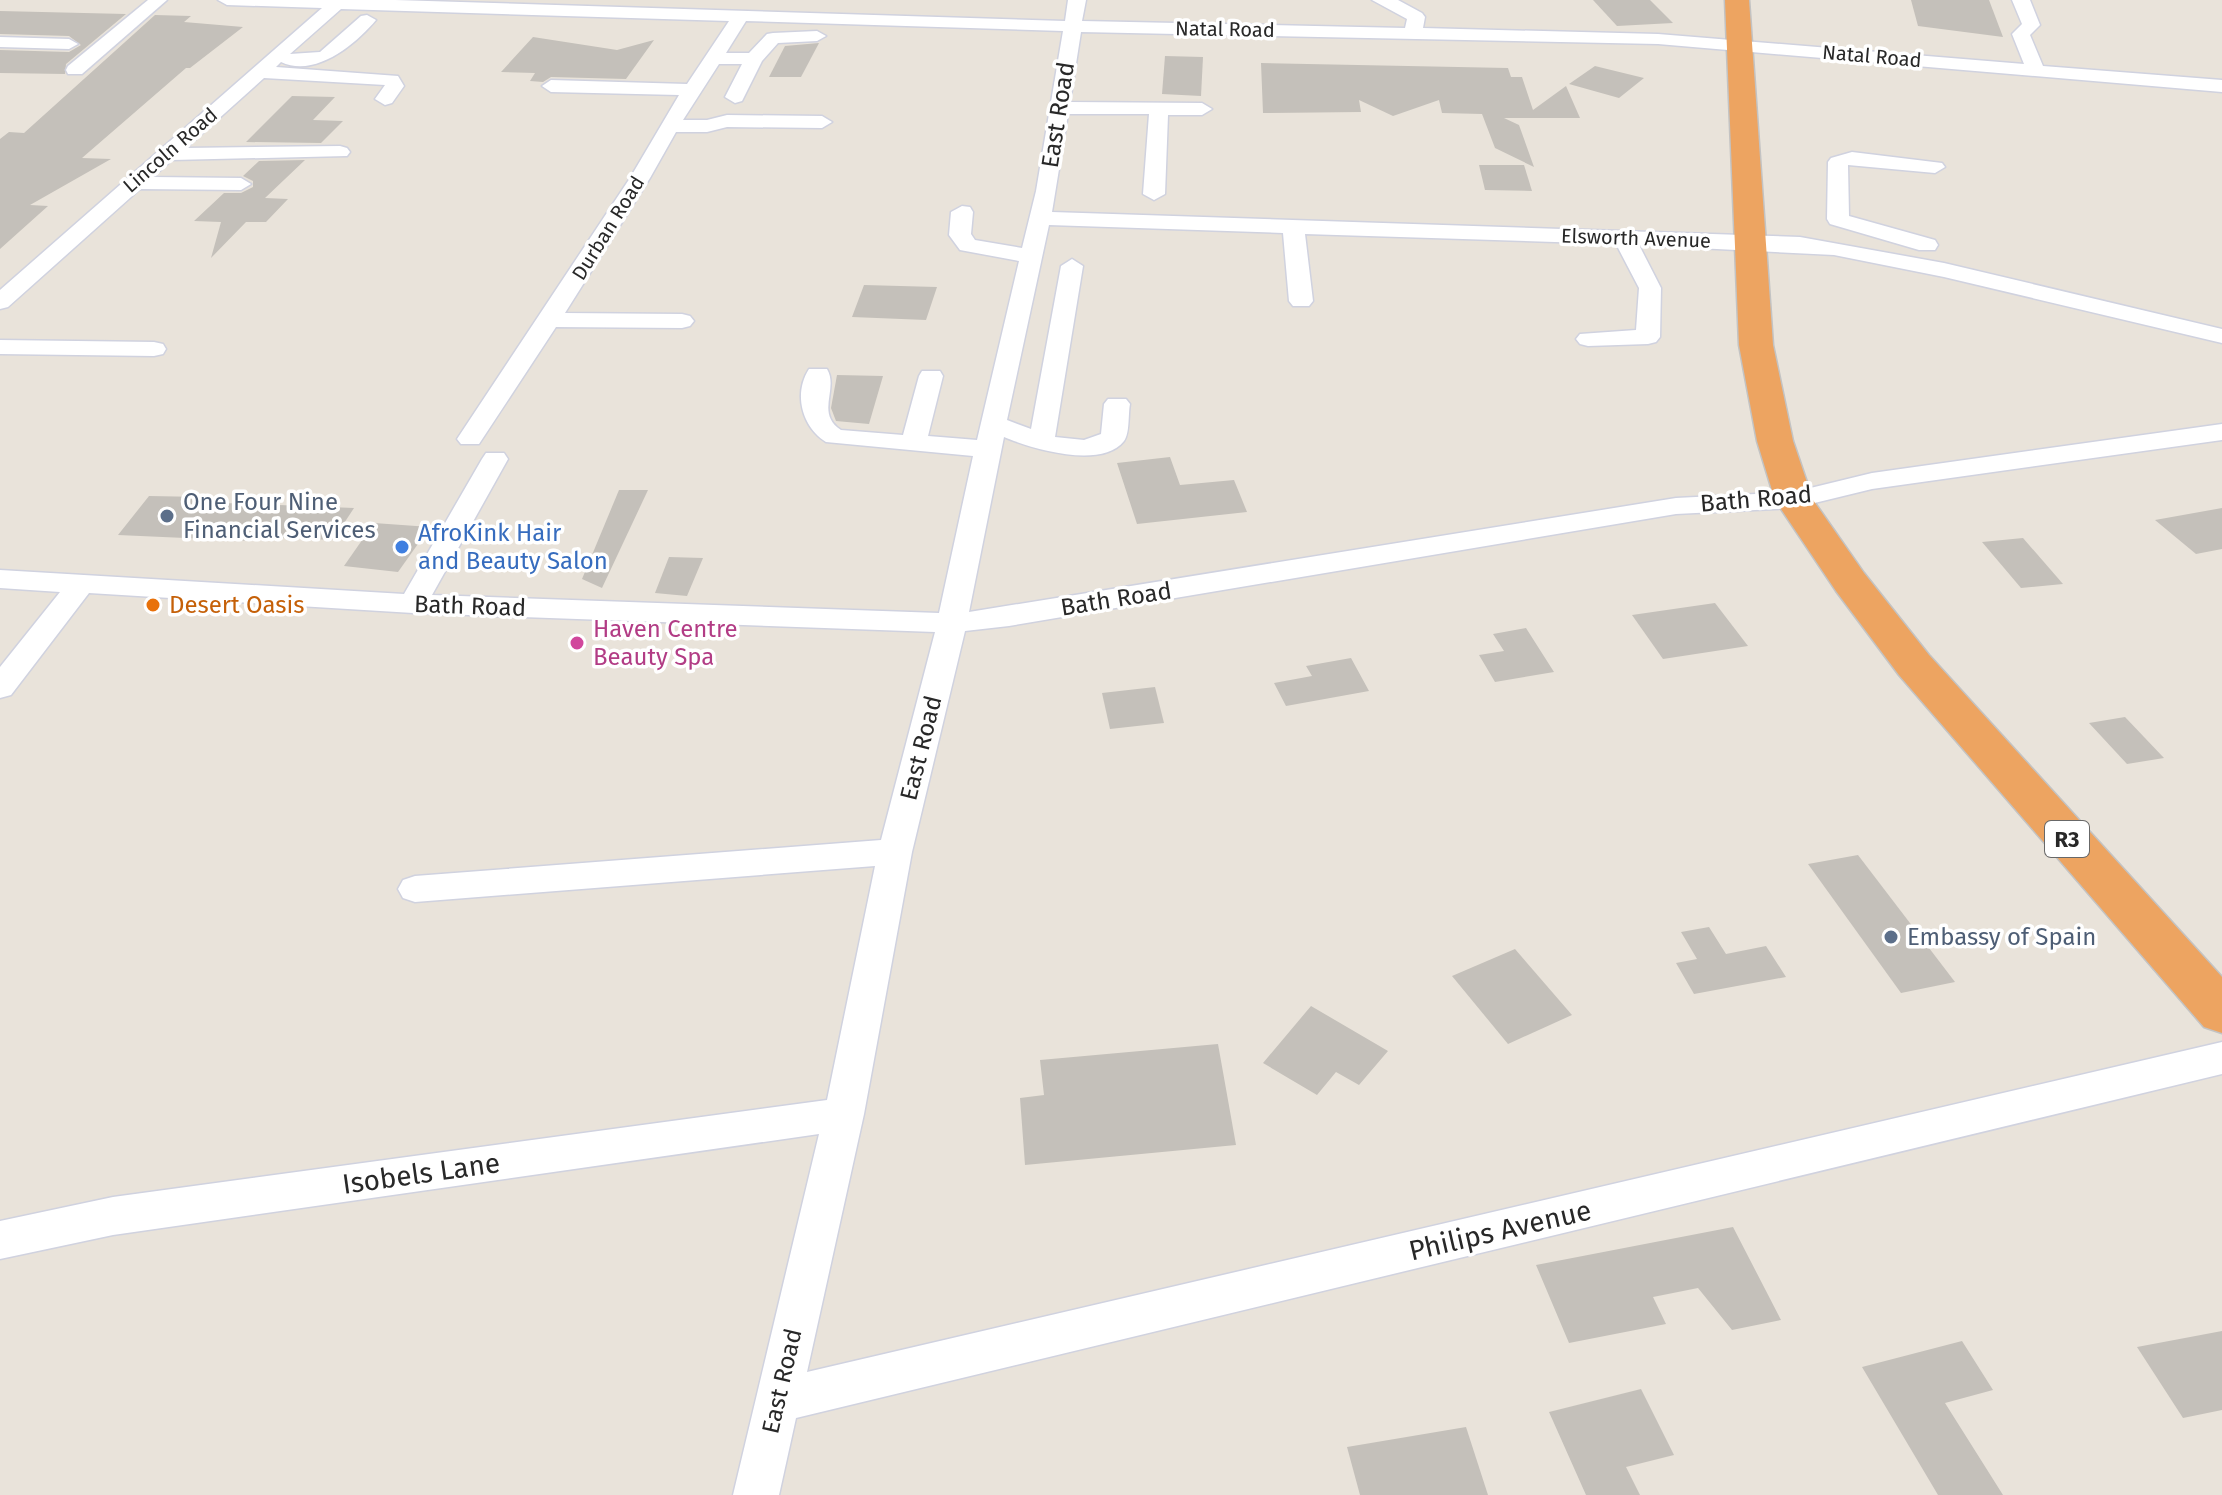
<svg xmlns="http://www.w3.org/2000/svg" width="2222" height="1495" font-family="'Fira Sans',sans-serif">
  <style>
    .building { fill: #c4c0ba }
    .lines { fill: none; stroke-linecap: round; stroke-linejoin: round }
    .minor-casing { stroke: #d0d2df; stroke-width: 3 }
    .highway-casing { stroke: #c3c3c3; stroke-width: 3 }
    .minor { fill: #fff; fill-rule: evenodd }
    .highway { fill: #eda461; fill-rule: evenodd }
    .service-dot { fill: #5c6f8a; stroke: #fff; stroke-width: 3 }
    .shop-dot { fill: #3f7fe0; stroke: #fff; stroke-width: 3 }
    .food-dot { fill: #e8710a; stroke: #fff; stroke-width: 3 }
    .hotel-dot { fill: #d1479c; stroke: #fff; stroke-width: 3 }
    .labels { text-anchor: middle; stroke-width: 7; stroke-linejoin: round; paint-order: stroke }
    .far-street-label { font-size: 20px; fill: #282828; stroke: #fff }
    .shield { fill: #fff; stroke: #686868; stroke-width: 2 }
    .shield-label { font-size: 22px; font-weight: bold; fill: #282828 }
    .street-label { font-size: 24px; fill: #282828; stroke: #fff }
    .service-label { font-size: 24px; fill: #4e5e75; stroke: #fff; text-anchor: start }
    .shop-label { font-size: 24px; fill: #366cbe; stroke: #fff; text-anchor: start }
    .food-label { font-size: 24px; fill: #c56008; stroke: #fff; text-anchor: start }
    .hotel-label { font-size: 24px; fill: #b23c85; stroke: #fff; text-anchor: start }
    .near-street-label { font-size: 28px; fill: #282828; stroke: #fff }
  </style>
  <rect width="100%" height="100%" fill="#e9e3da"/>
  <g class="building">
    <polygon points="1593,0 1650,0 1673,23 1617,26"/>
    <polygon points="1911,0 1989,0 2003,37 1918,26"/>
    <polygon points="0,11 126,14 66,64 65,74 0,73 0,50 69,52 81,45 69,36 0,34"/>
    <polygon points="155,15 191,16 184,22 243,27 190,68 186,68 82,158 111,159 30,205 48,206 0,249 0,139 9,132 24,133"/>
    <polygon points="533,37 617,50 654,40 626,79 551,77 543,82 530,81 535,73 501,72"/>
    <polygon points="819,43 801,77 769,77 785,46"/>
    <polygon points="1165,56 1203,57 1201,96 1162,94"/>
    <polygon points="1261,63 1508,68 1511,77 1522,77 1533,110 1566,86 1580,118 1504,118 1519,125 1534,167 1495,148 1482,114 1442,113 1439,100 1393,116 1359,100 1361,112 1263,113"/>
    <polygon points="1595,66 1603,68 1644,78 1619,98 1569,84"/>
    <polygon points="292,96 335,97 313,120 343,121 321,143 246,142"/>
    <polygon points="305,160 265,198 288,199 266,222 246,222 211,258 221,222 194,221 224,193 241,193 253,187 253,181 243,176 259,161"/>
    <polygon points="1479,165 1524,165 1532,191 1485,190"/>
    <polygon points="864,285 937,287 926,320 852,317"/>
    <polygon points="837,375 883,376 869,424 836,421 831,408"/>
    <polygon points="1170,457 1180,485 1234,480 1247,512 1137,524 1117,463"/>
    <polygon points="619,490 648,490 602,588 582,579"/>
    <polygon points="149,496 203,497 200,502 354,508 333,540 255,537 252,541 118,535"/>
    <polygon points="2222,508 2222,549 2196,554 2155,520"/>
    <polygon points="374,523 430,527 398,572 344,566"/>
    <polygon points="2023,538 2063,584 2021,588 1982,542"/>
    <polygon points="669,557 703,558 687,596 655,593"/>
    <polygon points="1715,603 1748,646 1663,659 1632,615"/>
    <polygon points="1526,628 1554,672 1495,682 1479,655 1504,651 1493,634"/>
    <polygon points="1351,658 1369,691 1286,706 1274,683 1312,676 1306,666"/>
    <polygon points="1155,687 1164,723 1110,729 1102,693"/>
    <polygon points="2125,717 2164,758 2127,764 2089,723"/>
    <polygon points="1858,855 1955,982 1901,993 1808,864"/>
    <polygon points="1709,927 1726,954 1766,946 1786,977 1694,994 1676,963 1697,959 1681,932"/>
    <polygon points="1515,949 1572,1015 1508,1044 1452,976"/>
    <polygon points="1311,1006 1388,1051 1359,1085 1336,1072 1317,1095 1263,1063"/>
    <polygon points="1218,1044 1236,1145 1025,1165 1020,1098 1044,1095 1040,1060"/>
    <polygon points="1733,1227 1781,1320 1732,1330 1698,1288 1653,1297 1666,1324 1569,1343 1536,1265"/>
    <polygon points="2222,1331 2222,1410 2183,1418 2137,1347"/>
    <polygon points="1962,1341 1993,1390 1945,1403 2003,1495 1938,1495 1862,1367"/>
    <polygon points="1641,1389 1674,1455 1626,1467 1640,1495 1586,1495 1549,1412"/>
    <polygon points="1466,1427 1488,1495 1360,1495 1347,1447"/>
  </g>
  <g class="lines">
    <g class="minor-casing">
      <g id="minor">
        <polygon points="148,0 167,0 82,74 68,74 66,70 68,66"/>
        <path d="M218 0H395L1065 21 1068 0H1086L1082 21 1405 28 1407 19 1372 0H1398L1422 13 1425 17 1423 28 1658 34 2024 64 2012 34 2022 24 2012 0H2030L2040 25 2030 35 2043 66 2222 80V92L1658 44 1081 32 1070 102 1202 103 1212 109 1202 115H1168L1165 194 1154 200 1143 194 1149 114H1068L1052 212 1800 237 1944 263 2222 329V343L1944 277 1834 255 1639 245 1661 288 1660 337 1656 342 1648 344 1588 346 1580 344 1576 339 1580 334 1636 330 1639 288 1616 244 1305 234 1313 301 1309 306H1293L1289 301 1283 233 1049 225 1007 420 1031 429 1061 266 1072 259 1083 266 1055 437 1084 440 1101 434 1104 404 1108 399H1126L1130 404C1128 414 1130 433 1124 441 1101 470 1030 448 1004 437L969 612 1676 498 1794 492 1872 473 2222 424V440L1872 489 1794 508 1676 514 1009 626 965 631 912 852 864 1114 807 1372 2222 1042V1074L796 1418 779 1495H733L819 1134 113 1235 0 1259V1221L113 1197 827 1100 875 866 415 902 403 898 398 889 403 880 415 876 881 840 935 632 413 613 89 593 11 695 0 698V667L60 592 0 588V570L404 594 482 459 486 453H504L508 459 432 595 939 613 973 456 826 442C802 427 793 394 809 369H827C839 389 815 413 841 430L903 435 919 376 922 371H940L943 376 928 436 977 440 1019 261 960 250 949 235 951 212 962 206 970 207 973 212 971 234 975 240 1022 248 1036 191 1063 31 746 21 726 53H749L767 34 773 33 817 31 826 36 817 41 778 43 762 61 742 101 735 103 725 97 742 64H719L683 120H707L727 115 822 116 832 122 822 128 727 127 707 132H676L650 178 565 313 682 314 690 316 694 321 690 326 682 328 556 327 479 444H461L457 439 630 178 679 95 551 92 542 86 551 80 687 84 729 21 341 9 290 54 320 52 361 16 367 15 376 20C355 45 315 78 281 62L276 67 398 76 404 86 392 103 385 105 375 99 385 85 264 78 186 148 340 146 347 148 350 152 347 156 172 160 153 177 241 178 251 184 241 190 140 189 8 307 0 309V290L322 8 227 5Z"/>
        <polygon points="0,37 69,39 78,44 69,49 0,47"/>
        <polygon points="1852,152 1942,163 1945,167 1935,173 1848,165 1849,216 1935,240 1938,245 1935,250 1919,250 1830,224 1827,219 1828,162 1831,158"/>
        <polygon points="0,340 154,342 163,344 166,349 163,354 154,356 0,354"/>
      </g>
    </g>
    <g class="highway-casing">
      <polygon id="highway" points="1725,0 1749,0 1773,345 1793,441 1813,500 1864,573 1929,655 2222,977 2222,1033 2204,1027 1899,675 1836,591 1775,500 1757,441 1739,345"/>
    </g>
    <use href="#minor" class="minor"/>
    <use href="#highway" class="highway"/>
  </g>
  <g class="service-dot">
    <circle cx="167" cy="516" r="8"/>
    <circle cx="1891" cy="937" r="8"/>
  </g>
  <circle class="shop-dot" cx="402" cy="547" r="8"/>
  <circle class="food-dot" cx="153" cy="605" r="8"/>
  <circle class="hotel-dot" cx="577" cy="643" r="8"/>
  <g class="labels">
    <g class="far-street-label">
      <text transform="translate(1225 29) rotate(1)" y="7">Natal Road</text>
      <text transform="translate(1872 56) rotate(5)" y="7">Natal Road</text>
      <text transform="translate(170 150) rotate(-41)" y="7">Lincoln Road</text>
      <text transform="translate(608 228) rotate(-58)" y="7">Durban Road</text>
      <text transform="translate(1636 238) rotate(2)" y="7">Elsworth Avenue</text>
    </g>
    <rect class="shield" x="2045" y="821" width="44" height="36" rx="6"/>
    <g class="shield-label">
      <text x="2067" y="847">R3</text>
    </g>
    <g class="street-label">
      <text transform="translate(1058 115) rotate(-81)" y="8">East Road</text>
      <text transform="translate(1756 499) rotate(-5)" y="8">Bath Road</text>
      <text transform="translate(1116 599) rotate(-9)" y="8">Bath Road</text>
      <text transform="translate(470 606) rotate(2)" y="8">Bath Road</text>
      <text transform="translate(921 748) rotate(-76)" y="8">East Road</text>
      <text transform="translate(782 1381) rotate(-77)" y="8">East Road</text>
    </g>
    <g class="service-label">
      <text x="183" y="510">One Four Nine<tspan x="183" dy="28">Financial Services</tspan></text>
      <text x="1907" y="945">Embassy of Spain</text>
    </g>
    <g class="shop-label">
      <text x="418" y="541">AfroKink Hair<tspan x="418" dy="28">and Beauty Salon</tspan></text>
    </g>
    <g class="food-label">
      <text x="169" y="613">Desert Oasis</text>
    </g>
    <g class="hotel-label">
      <text x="593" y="637">Haven Centre<tspan x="593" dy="28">Beauty Spa</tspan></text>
    </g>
    <g class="near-street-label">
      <text transform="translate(421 1173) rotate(-8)" y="10">Isobels Lane</text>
      <text transform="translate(1500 1230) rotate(-13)" y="10">Philips Avenue</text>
    </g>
  </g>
</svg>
